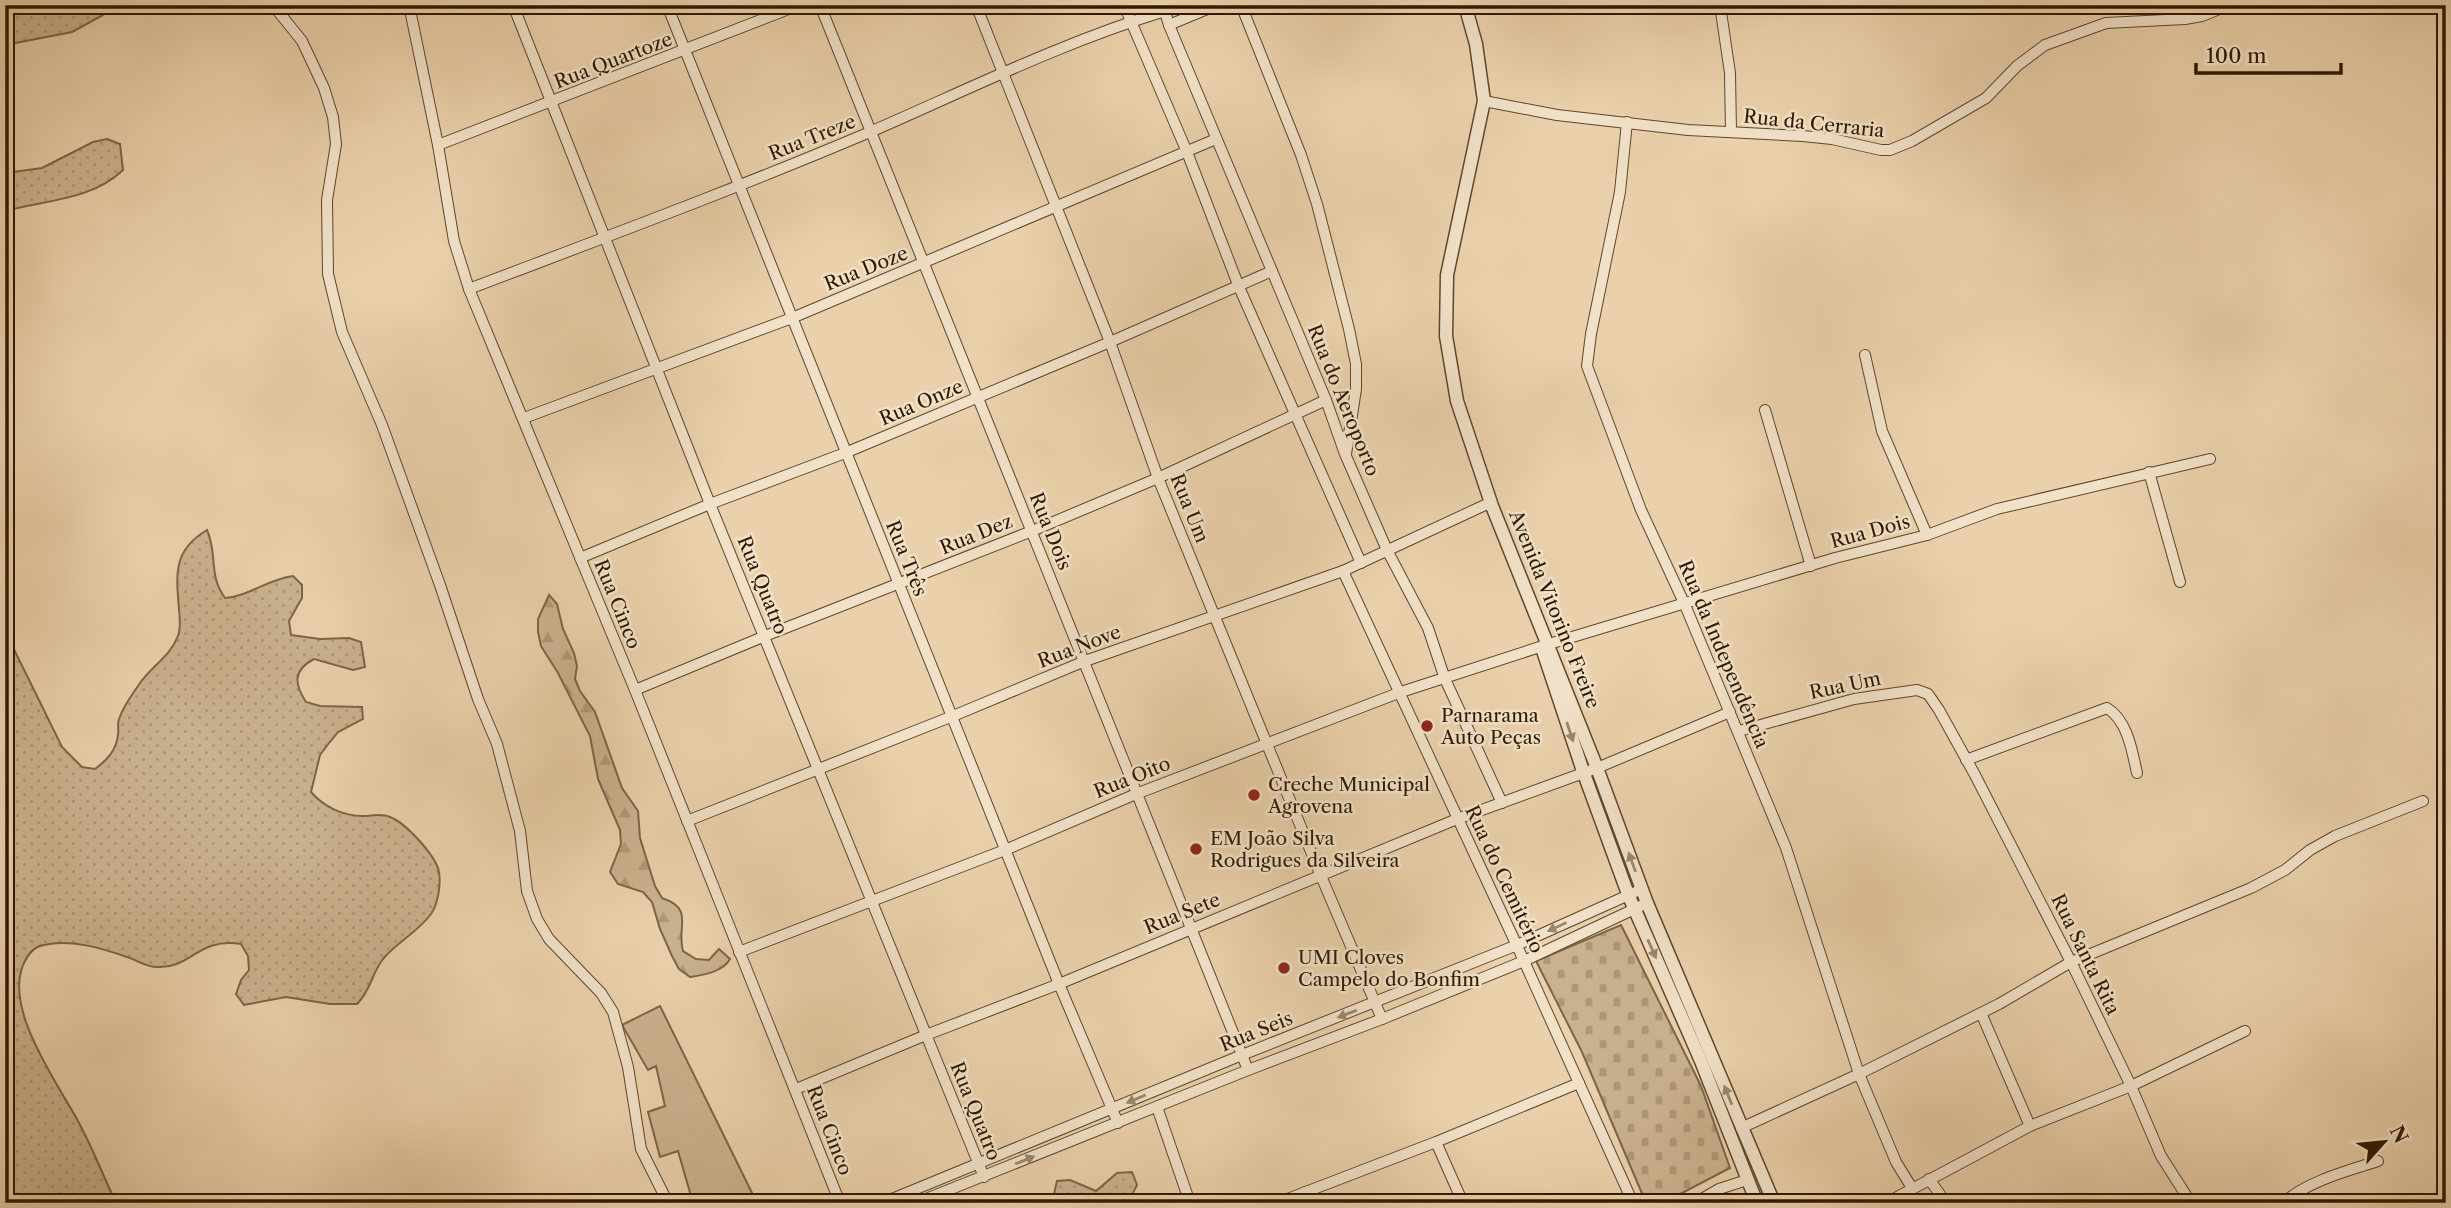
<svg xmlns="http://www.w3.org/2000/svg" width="2451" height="1208" font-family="'Libre Caslon Text',serif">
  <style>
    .grass { fill: url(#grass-dots); stroke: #7c6548; stroke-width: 2 }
    .forest { fill: url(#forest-firs); stroke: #7c6548; stroke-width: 2 }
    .cemetery { fill: url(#cemetery-stones); stroke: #7c6548; stroke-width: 2 }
    .pitch { fill: #cab28e; stroke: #7c6548; stroke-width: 2 }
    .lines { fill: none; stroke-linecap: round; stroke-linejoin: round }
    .minor-casing { stroke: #5e462c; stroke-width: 12 }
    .tertiary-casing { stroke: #5e462c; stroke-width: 15 }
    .minor { stroke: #f1e1c8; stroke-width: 10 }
    .tertiary { stroke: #f1e1c8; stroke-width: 12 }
    .oneway { fill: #9a876f }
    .poi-dot { fill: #8f2418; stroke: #f1e1c8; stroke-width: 2.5 }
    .labels { text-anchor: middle; stroke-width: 5; stroke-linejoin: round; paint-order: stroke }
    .street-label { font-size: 19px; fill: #2f1802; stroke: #f1e1c8 }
    .poi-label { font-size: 19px; fill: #2f1802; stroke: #f1e1c8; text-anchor: start }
  </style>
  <defs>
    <pattern id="grass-dots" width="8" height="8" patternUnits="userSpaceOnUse" patternTransform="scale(1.75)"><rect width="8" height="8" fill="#cab28e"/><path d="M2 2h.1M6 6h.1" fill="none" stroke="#ae9879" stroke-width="1.8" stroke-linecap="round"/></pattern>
    <pattern id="forest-firs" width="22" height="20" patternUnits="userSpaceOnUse" patternTransform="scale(1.75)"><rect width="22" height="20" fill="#cab28e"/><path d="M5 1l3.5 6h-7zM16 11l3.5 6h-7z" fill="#ae9879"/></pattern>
    <pattern id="cemetery-stones" width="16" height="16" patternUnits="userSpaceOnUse" patternTransform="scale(1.75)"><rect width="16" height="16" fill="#cab28e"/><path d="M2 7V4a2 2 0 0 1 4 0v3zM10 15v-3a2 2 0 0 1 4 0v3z" fill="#ae9879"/></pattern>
  </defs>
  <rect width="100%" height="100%" fill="#ead1ab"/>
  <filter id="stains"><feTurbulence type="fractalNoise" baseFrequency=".00286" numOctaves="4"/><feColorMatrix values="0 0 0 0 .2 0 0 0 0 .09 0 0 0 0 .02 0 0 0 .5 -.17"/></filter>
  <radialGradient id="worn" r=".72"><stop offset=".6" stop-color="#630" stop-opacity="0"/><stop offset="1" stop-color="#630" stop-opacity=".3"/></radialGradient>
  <g class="grass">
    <polygon points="31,5 121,5 72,32 5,45 5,17"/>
    <path d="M107 139 120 144 123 170C92 200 46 200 5 211V173L42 168 93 142Z"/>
    <path d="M207 530C218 555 208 575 225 598 250 596 268 579 293 576L302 585V598L289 621 291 635 320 639 349 638 361 642 365 667 353 670 314 659C293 670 294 684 306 702L320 706 362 707 363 719 338 732 329 743 320 755 311 792C324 807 343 816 363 816 372 816 381 813 390 817 406 823 436 856 439 872 441 885 438 904 431 914 418 932 397 942 383 959 372 973 370 992 357 1004H330L286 997 244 1005 236 994 241 980 249 970 248 956 241 944C198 937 191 969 157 967 146 967 137 960 127 957 101 948 71 939 44 945 35 946 29 953 25 961 1 1005 56 1081 78 1121 92 1147 103 1175 116 1203H5V631L62 747 82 767 95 769C107 760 116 751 118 735 119 729 117 724 119 719 123 707 131 696 138 686 149 668 170 657 178 636 181 628 180 618 179 609 176 574 173 550 207 530Z"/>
    <polygon points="1132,1172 1137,1185 1131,1197 1120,1203 1056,1203 1054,1194 1057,1181 1070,1180 1096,1191 1117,1173"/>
  </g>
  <path class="forest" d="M549 595 557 604 563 629 574 653 577 666 575 679 580 691 595 712 622 788 638 811 640 838 655 886 662 898C695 909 676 927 683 951L696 959 709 960 719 949 730 959C723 972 703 975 690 977L679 969 672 956 660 929 652 902 643 892 618 884 610 872 621 844 620 830 598 779 590 736 558 673 541 646 538 632V619Z"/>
  <polygon class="cemetery" points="1621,925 1701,1086 1730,1168 1663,1203 1646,1203 1582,1052 1536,961"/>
  <polygon class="pitch" points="660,1006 757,1203 693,1203 678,1151 660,1157 648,1112 665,1106 656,1066 648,1070 622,1025"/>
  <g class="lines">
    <g class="minor-casing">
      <g id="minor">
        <polyline points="273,5 302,41 324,88 333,117 336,144 327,200 328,274 342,332 382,425 440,585 478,699 497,744 520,831 527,891 537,919 549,939 601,993 613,1012 628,1067 641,1149 668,1203"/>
        <polyline points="409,5 438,145 454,241 469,289 635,690 840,1203"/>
        <polyline points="513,5 710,504 984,1177"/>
        <polyline points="667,5 1059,984 1118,1123"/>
        <polyline points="820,5 1248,1070"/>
        <polyline points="976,5 1110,342 1158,478 1321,876 1382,1019"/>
        <polyline points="1124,5 1187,152 1239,287 1361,563"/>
        <polyline points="1163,5 1169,25 1326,400 1345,454 1387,550 1428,628 1445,679 1502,803"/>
        <polyline points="1241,5 1301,155 1317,204 1349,329 1356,364 1356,389 1346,454"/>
        <polyline points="1720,5 1730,73 1731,132"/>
        <polyline points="1169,25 1217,5"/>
        <polyline points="1484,101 1557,115 1688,130 1803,136 1832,139 1881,150 1890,150 1912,141 1986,98 2017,66 2045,45 2106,23 2185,19 2202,16 2229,5"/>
        <polyline points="1627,122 1620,192 1591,334 1587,366 1641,510 1685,605 1786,848 1859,1074 1896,1162 1912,1188"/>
        <polyline points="438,145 799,5"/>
        <path d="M469 289C603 238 738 188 870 132 967 90 1063 42 1165 11"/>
        <polyline points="1865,355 1882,431 1927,535"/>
        <polyline points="1765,410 1811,566"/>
        <polyline points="524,418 792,318 1216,139"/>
        <polyline points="2149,472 2180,582"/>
        <polyline points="580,558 710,504 845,453 1110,342 1272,271"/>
        <polyline points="1343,571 1524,961 1633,1203"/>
        <polyline points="635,690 765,636 1032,531 1158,478 1326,400"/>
        <polyline points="1739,731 1854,699 1917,690 1928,694 1939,710 1975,775 2071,962 2131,1086 2161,1156 2191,1203"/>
        <path d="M1966 760 2107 708C2128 721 2132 751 2137 773"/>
        <polyline points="687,821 953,716 1085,661 1343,571 1485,505"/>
        <polyline points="739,952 1005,850 1136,794 1401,692 1549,644 1835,558 1927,535 1997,509 2210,459"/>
        <polyline points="1981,1013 2030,1126"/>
        <polyline points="796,1089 926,1035 1059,984 1457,819 1597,768 1730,712"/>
        <polyline points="1157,1107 1190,1203"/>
        <polyline points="1741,1128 1859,1074 1999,1004 2071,962 2251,888 2285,870 2310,850 2335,836 2423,801"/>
        <polyline points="1436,1142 1463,1203"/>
        <polyline points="1929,1179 1946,1203"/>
        <polyline points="1305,1192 1311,1203"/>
        <polyline points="882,1203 1242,1055 1517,945 1642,889"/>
        <polyline points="916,1203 1248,1070 1382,1019 1524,961 1647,903"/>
        <polyline points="1277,1203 1436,1142 1579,1083"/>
        <polyline points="1695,1203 1719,1189 1747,1180"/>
        <polyline points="1886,1203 2030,1126 2131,1086 2245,1031"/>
        <path d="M2283 1203C2308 1181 2347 1171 2378 1161"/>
      </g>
    </g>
    <g class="tertiary-casing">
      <g id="tertiary">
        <polyline points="1465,5 1476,44 1484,101 1447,275 1446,336 1457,401 1492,506 1597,768 1647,903 1774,1203"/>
        <polyline points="1542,648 1583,771 1628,894 1701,1061 1757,1203"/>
      </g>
    </g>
    <use href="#minor" class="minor"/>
    <use href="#tertiary" class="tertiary"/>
  </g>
  <defs><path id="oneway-solid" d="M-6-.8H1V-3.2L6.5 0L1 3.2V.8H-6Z" transform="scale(1.75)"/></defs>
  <g class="oneway">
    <use href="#oneway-solid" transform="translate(1570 732) rotate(72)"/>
    <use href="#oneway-solid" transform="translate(1632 862) rotate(-110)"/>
    <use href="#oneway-solid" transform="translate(1557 927) rotate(155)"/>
    <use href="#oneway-solid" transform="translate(1652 949) rotate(66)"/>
    <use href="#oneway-solid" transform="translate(1347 1014) rotate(159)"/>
    <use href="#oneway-solid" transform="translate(1728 1095) rotate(-112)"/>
    <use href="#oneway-solid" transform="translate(1136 1099) rotate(157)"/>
    <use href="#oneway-solid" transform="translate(1025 1160) rotate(-22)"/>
  </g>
  <g class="poi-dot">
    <circle cx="1427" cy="726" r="7"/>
    <circle cx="1254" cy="795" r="7"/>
    <circle cx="1196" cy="849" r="7"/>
    <circle cx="1284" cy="968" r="7"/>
  </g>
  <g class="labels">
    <g class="street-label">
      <text transform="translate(613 60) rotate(-21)" y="7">Rua Quartoze</text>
      <text transform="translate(1814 123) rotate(6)" y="7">Rua da Cerraria</text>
      <text transform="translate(812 137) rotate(-22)" y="7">Rua Treze</text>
      <text transform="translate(866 268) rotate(-22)" y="7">Rua Doze</text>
      <text transform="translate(1344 400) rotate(68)" y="7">Rua do Aeroporto</text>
      <text transform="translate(921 402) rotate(-23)" y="7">Rua Onze</text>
      <text transform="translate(1190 508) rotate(68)" y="7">Rua Um</text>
      <text transform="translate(1051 531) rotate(68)" y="7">Rua Dois</text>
      <text transform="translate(1870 531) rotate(-15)" y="7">Rua Dois</text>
      <text transform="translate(976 534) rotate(-22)" y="7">Rua Dez</text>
      <text transform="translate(907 558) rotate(68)" y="7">Rua Três</text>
      <text transform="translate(763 585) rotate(68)" y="7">Rua Quatro</text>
      <text transform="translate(618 604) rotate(68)" y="7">Rua Cinco</text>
      <text transform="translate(1555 609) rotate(68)" y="7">Avenida Vitorino Freire</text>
      <text transform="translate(1079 646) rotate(-21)" y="7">Rua Nove</text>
      <text transform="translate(1724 654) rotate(67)" y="7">Rua da Independência</text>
      <text transform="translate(1845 685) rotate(-12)" y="7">Rua Um</text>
      <text transform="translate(1132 777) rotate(-22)" y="7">Rua Oito</text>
      <text transform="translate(1505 879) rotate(65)" y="7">Rua do Cemitério</text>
      <text transform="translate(1182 913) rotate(-22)" y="7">Rua Sete</text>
      <text transform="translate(2086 954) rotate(64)" y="7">Rua Santa Rita</text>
      <text transform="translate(1256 1031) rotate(-22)" y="7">Rua Seis</text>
      <text transform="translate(976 1111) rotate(68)" y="7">Rua Quatro</text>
      <text transform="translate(830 1130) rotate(69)" y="7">Rua Cinco</text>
    </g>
    <g class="poi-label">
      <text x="1441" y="722">Parnarama<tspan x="1441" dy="22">Auto Peças</tspan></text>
      <text x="1268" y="791">Creche Municipal<tspan x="1268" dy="22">Agrovena</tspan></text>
      <text x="1210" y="845">EM João Silva<tspan x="1210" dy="22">Rodrigues da Silveira</tspan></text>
      <text x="1298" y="964">UMI Cloves<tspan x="1298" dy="22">Campelo do Bonfim</tspan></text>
    </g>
  </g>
  <rect width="2451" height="1208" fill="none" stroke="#ead1ab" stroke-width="28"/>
  <rect x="7" y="7" width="2437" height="1194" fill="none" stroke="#2f1802" stroke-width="3.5"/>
  <rect x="14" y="14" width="2423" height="1180" fill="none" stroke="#2f1802" stroke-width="2"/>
  <g transform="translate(2384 1142) rotate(63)" stroke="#f1e1c8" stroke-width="5" paint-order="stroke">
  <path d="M0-5L12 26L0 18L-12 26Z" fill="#2f1802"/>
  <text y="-10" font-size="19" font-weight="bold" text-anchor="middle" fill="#2f1802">N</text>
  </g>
  <path d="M2196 63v10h145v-10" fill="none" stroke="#2f1802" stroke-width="3.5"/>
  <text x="2206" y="63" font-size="21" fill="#2f1802" stroke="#f1e1c8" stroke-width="5" paint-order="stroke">100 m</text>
  <rect width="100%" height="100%" filter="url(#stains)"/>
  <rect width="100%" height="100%" fill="url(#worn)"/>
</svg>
